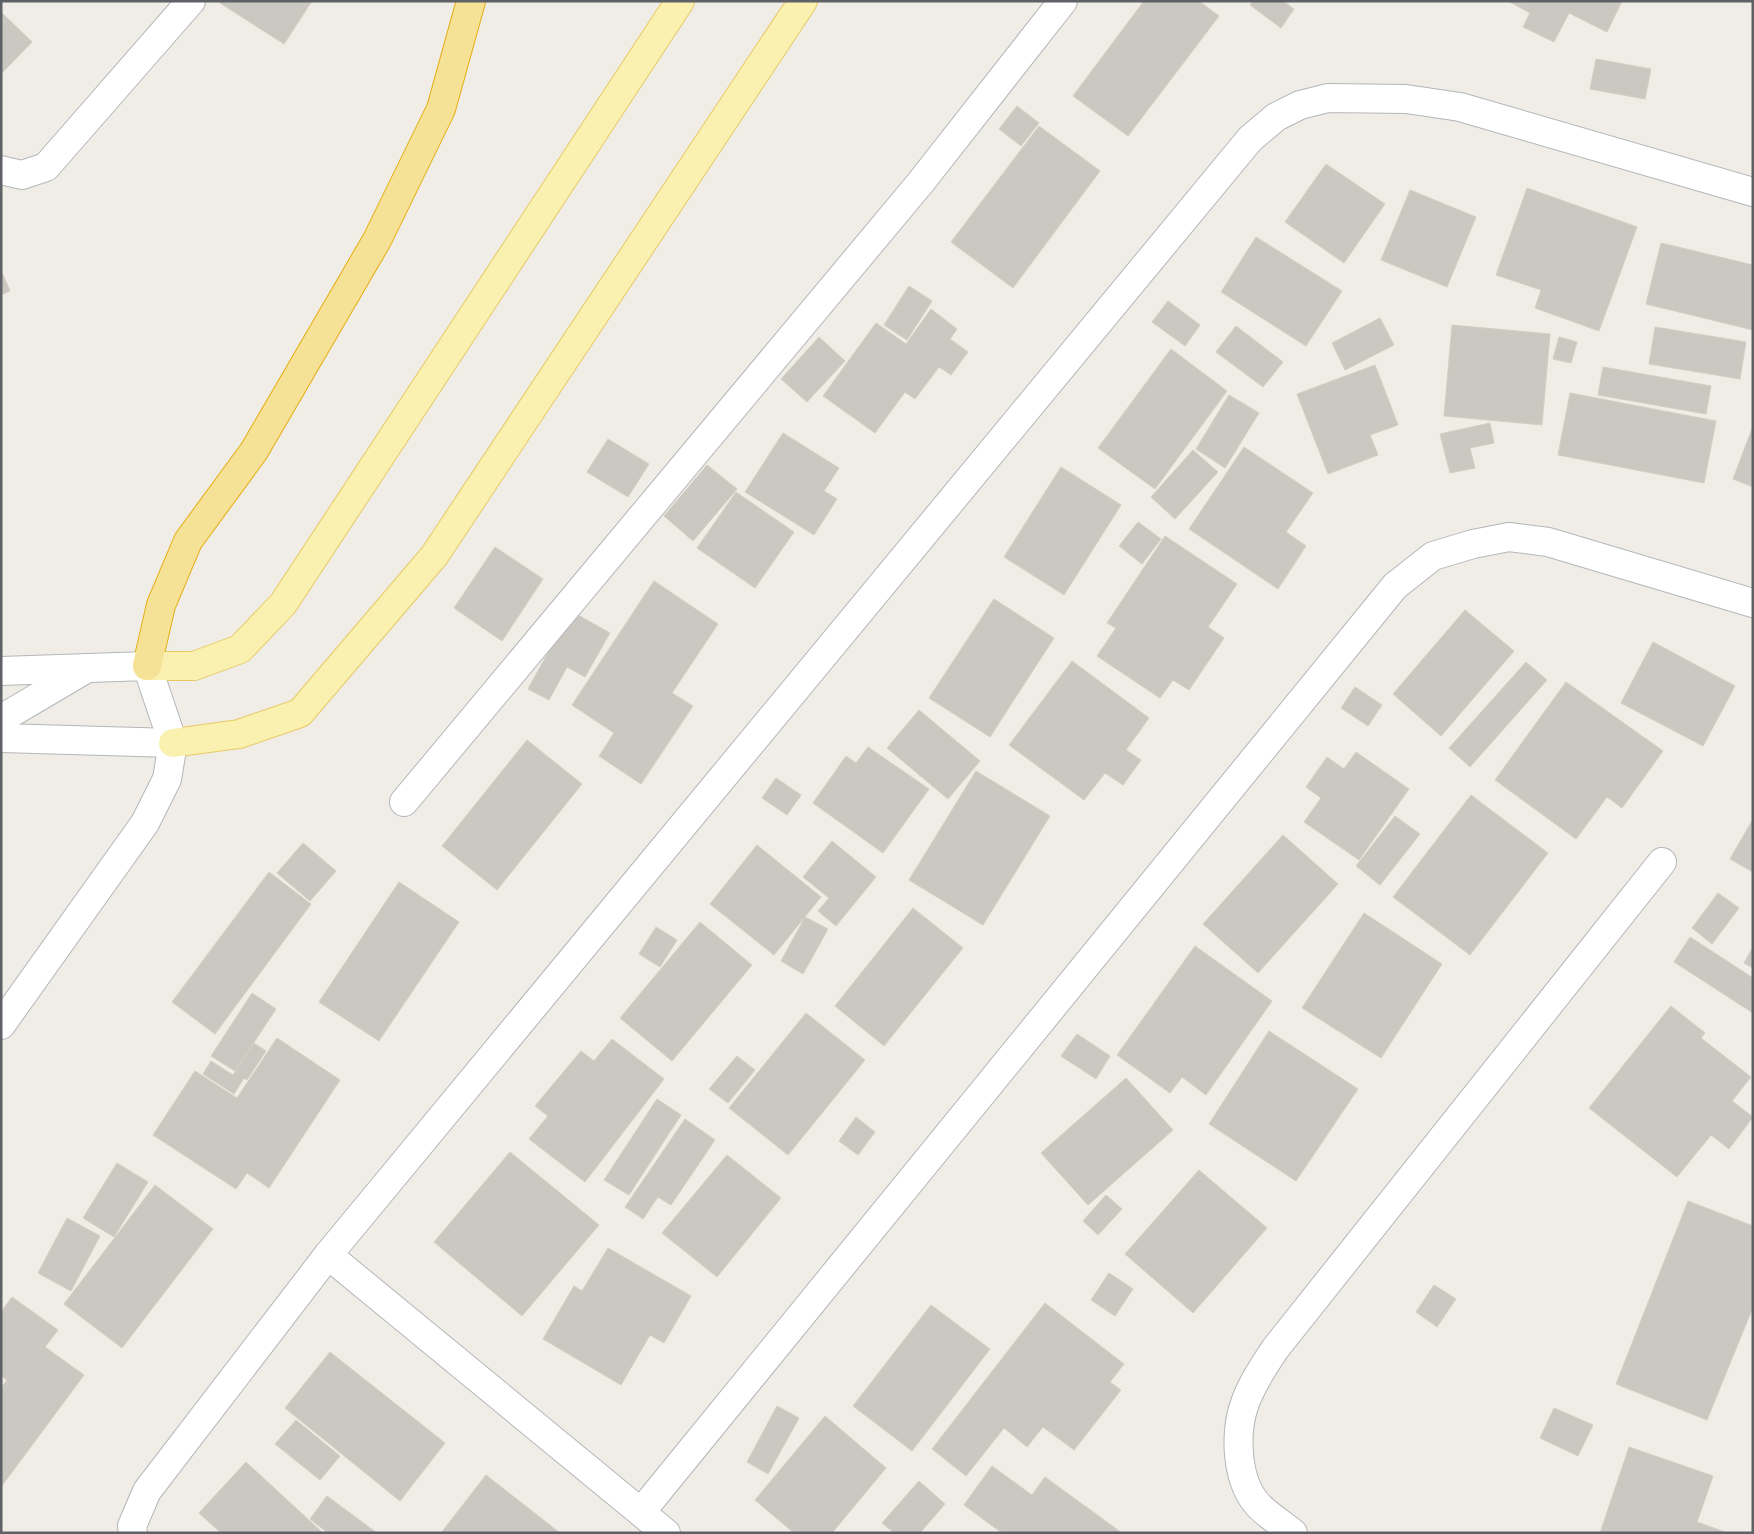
<svg xmlns="http://www.w3.org/2000/svg" width="1754" height="1534" font-family="'Archivo Narrow',sans-serif">
  <style>
    .building { fill: #cbc8c2; stroke: #d3cfc5 }
    .lines { fill: none; stroke-linecap: round; stroke-linejoin: round }
    .minor-casing { stroke: #b3b6ba; stroke-width: 30 }
    .major-casing { stroke: #e9c965; stroke-width: 30 }
    .highway-casing { stroke: #e6ac0f; stroke-width: 30 }
    .minor { stroke: #fff; stroke-width: 28 }
    .major { stroke: #faf1b0; stroke-width: 28 }
    .highway { stroke: #f6e296; stroke-width: 28 }
  </style>
  <rect width="100%" height="100%" fill="#efede6"/>
  <g class="building">
    <polygon points="222,1 312,1 284,44 220,3"/>
    <polygon points="1144,1 1199,1 1219,16 1128,136 1073,96"/>
    <polygon points="1253,1 1283,1 1294,9 1281,28 1250,5"/>
    <polygon points="1508,1 1622,1 1607,32 1569,13 1554,42 1523,27 1530,13"/>
    <polygon points="1,12 32,42 1,74"/>
    <polygon points="1596,59 1651,69 1645,99 1590,89"/>
    <polygon points="1017,106 1039,123 1021,146 999,129"/>
    <polygon points="1039,126 1100,171 1013,288 951,242"/>
    <polygon points="1326,164 1385,204 1344,263 1285,222"/>
    <polygon points="1527,188 1637,227 1599,331 1535,308 1541,290 1496,275"/>
    <polygon points="1410,190 1476,217 1447,287 1381,260"/>
    <polygon points="1256,237 1342,291 1306,346 1221,292"/>
    <polygon points="1661,243 1753,265 1753,330 1646,304"/>
    <polygon points="1,270 10,291 1,295"/>
    <polygon points="909,286 932,301 907,340 884,325"/>
    <polygon points="1168,301 1200,325 1185,346 1152,322"/>
    <polygon points="931,309 957,329 950,339 968,352 951,375 939,367 915,399 905,392 875,433 823,396 876,323 906,344"/>
    <polygon points="1380,318 1394,345 1345,370 1332,343"/>
    <polygon points="1452,325 1550,334 1542,425 1444,416"/>
    <polygon points="1236,326 1283,362 1263,387 1216,352"/>
    <polygon points="1655,327 1746,342 1740,379 1649,364"/>
    <polygon points="819,337 845,361 807,402 781,379"/>
    <polygon points="1559,337 1577,342 1571,363 1553,359"/>
    <polygon points="1171,349 1227,391 1155,489 1098,448"/>
    <polygon points="1375,365 1398,425 1370,435 1378,455 1328,474 1297,394"/>
    <polygon points="1603,367 1711,386 1706,414 1598,395"/>
    <polygon points="1570,393 1716,421 1704,483 1558,455"/>
    <polygon points="1229,395 1259,413 1225,468 1196,449"/>
    <polygon points="1490,423 1494,443 1470,448 1475,468 1450,473 1440,434"/>
    <polygon points="1753,426 1753,487 1733,479"/>
    <polygon points="783,433 839,468 824,491 837,499 814,535 745,492"/>
    <polygon points="608,439 649,464 628,497 587,472"/>
    <polygon points="1244,447 1313,493 1286,532 1306,546 1278,589 1189,529"/>
    <polygon points="1193,450 1218,472 1175,519 1151,497"/>
    <polygon points="707,465 737,489 693,541 664,516"/>
    <polygon points="1061,467 1121,505 1064,595 1004,557"/>
    <polygon points="736,492 794,532 755,588 697,548"/>
    <polygon points="1138,522 1161,539 1142,564 1119,546"/>
    <polygon points="1165,536 1237,584 1208,627 1224,638 1189,690 1173,680 1160,698 1097,656 1116,628 1107,623"/>
    <polygon points="495,547 543,579 502,641 454,608"/>
    <polygon points="654,581 718,624 672,693 693,706 641,784 599,756 614,733 572,705"/>
    <polygon points="994,599 1054,638 990,737 929,698"/>
    <polygon points="1465,610 1514,651 1441,736 1393,694"/>
    <polygon points="571,611 610,633 585,677 567,667 549,700 528,689"/>
    <polygon points="1653,642 1735,686 1703,746 1621,703"/>
    <polygon points="1072,661 1149,718 1126,750 1141,760 1123,785 1105,773 1084,800 1009,745"/>
    <polygon points="1526,662 1547,680 1470,767 1449,748"/>
    <polygon points="1566,682 1663,751 1622,808 1607,797 1576,839 1495,780"/>
    <polygon points="1355,687 1382,705 1368,726 1341,708"/>
    <polygon points="919,710 980,761 948,799 887,748"/>
    <polygon points="527,740 582,784 497,890 442,846"/>
    <polygon points="868,747 929,789 883,853 813,803 846,756 856,763"/>
    <polygon points="1356,752 1409,789 1359,860 1304,822 1321,798 1306,787 1327,757 1344,769"/>
    <polygon points="976,771 1050,816 983,925 909,880"/>
    <polygon points="776,778 801,795 787,815 762,798"/>
    <polygon points="1471,795 1548,853 1470,955 1393,897"/>
    <polygon points="1395,816 1420,834 1380,885 1356,866"/>
    <polygon points="1753,819 1753,872 1730,859"/>
    <polygon points="1283,835 1338,884 1258,973 1203,924"/>
    <polygon points="832,841 876,877 836,926 818,911 829,898 803,877"/>
    <polygon points="303,843 336,871 310,901 277,873"/>
    <polygon points="757,845 821,897 774,955 710,904"/>
    <polygon points="269,872 311,904 215,1034 172,1002"/>
    <polygon points="399,882 459,922 379,1041 319,1002"/>
    <polygon points="1718,893 1739,908 1712,944 1692,928"/>
    <polygon points="913,908 963,948 884,1046 835,1006"/>
    <polygon points="1364,913 1442,964 1381,1058 1302,1008"/>
    <polygon points="805,917 828,929 803,974 781,961"/>
    <polygon points="700,922 752,965 672,1061 620,1018"/>
    <polygon points="656,927 677,940 660,967 639,954"/>
    <polygon points="1690,937 1753,978 1753,1013 1674,962"/>
    <polygon points="1195,946 1272,1001 1206,1095 1182,1077 1170,1093 1117,1055"/>
    <polygon points="1753,947 1753,968 1744,963"/>
    <polygon points="252,993 276,1009 235,1071 211,1056"/>
    <polygon points="1671,1006 1705,1033 1701,1038 1751,1077 1732,1101 1753,1117 1729,1149 1711,1135 1677,1177 1589,1108"/>
    <polygon points="806,1013 865,1060 788,1155 729,1108"/>
    <polygon points="1269,1031 1358,1089 1296,1181 1209,1124"/>
    <polygon points="1077,1034 1110,1056 1096,1079 1061,1056"/>
    <polygon points="277,1038 340,1080 269,1188 247,1173 236,1189 153,1135 195,1071 237,1098"/>
    <polygon points="612,1039 664,1079 585,1182 529,1139 548,1116 535,1106 581,1051 594,1061"/>
    <polygon points="254,1043 266,1051 247,1080 244,1078 234,1094 203,1074 211,1061 233,1075"/>
    <polygon points="737,1056 755,1070 728,1103 709,1089"/>
    <polygon points="1126,1078 1173,1130 1088,1205 1041,1153"/>
    <polygon points="657,1099 681,1115 629,1195 604,1180"/>
    <polygon points="856,1117 875,1132 858,1155 839,1141"/>
    <polygon points="685,1119 715,1140 671,1205 658,1197 643,1219 625,1207"/>
    <polygon points="510,1152 599,1225 522,1316 434,1242"/>
    <polygon points="727,1155 781,1198 717,1277 662,1233"/>
    <polygon points="117,1163 148,1182 114,1237 83,1218"/>
    <polygon points="1199,1170 1267,1228 1193,1313 1125,1254"/>
    <polygon points="155,1185 213,1229 122,1348 64,1304"/>
    <polygon points="1106,1195 1122,1209 1098,1235 1083,1221"/>
    <polygon points="1688,1201 1753,1226 1753,1307 1707,1420 1616,1384"/>
    <polygon points="67,1218 100,1236 71,1291 38,1273"/>
    <polygon points="608,1248 691,1296 664,1343 650,1335 621,1385 543,1339 574,1286 582,1291"/>
    <polygon points="1109,1273 1133,1289 1115,1316 1091,1300"/>
    <polygon points="1434,1285 1456,1299 1437,1327 1416,1312"/>
    <polygon points="12,1297 58,1330 45,1347 84,1375 1,1487 1,1388 7,1380 1,1376 1,1312"/>
    <polygon points="1045,1303 1124,1364 1110,1382 1121,1390 1074,1450 1043,1427 1027,1447 1004,1428 966,1476 932,1449"/>
    <polygon points="931,1305 990,1349 912,1451 853,1406"/>
    <polygon points="330,1352 445,1443 400,1501 285,1408"/>
    <polygon points="777,1406 799,1418 768,1474 747,1462"/>
    <polygon points="1554,1408 1593,1425 1578,1456 1540,1438"/>
    <polygon points="825,1416 886,1468 832,1533 794,1533 755,1500"/>
    <polygon points="296,1420 340,1456 320,1480 275,1444"/>
    <polygon points="1629,1447 1713,1476 1697,1522 1728,1533 1600,1533"/>
    <polygon points="246,1462 323,1533 221,1533 199,1513"/>
    <polygon points="992,1466 1032,1495 1045,1477 1122,1533 1002,1533 964,1505"/>
    <polygon points="486,1475 560,1533 441,1533"/>
    <polygon points="919,1481 945,1504 920,1533 894,1533 882,1523"/>
    <polygon points="327,1496 377,1533 328,1533 310,1519"/>
  </g>
  <g class="lines">
    <g class="minor-casing">
      <g id="minor">
        <polyline points="1,170 22,175 46,167 191,1"/>
        <polyline points="1,671 147,666 173,743 167,779 145,823 1,1025"/>
        <polyline points="1,719 84,670"/>
        <polyline points="1,738 173,743"/>
        <polyline points="404,802 921,182 1063,1"/>
        <polyline points="328,1255 666,1533"/>
        <polyline points="641,1512 1395,586 1433,556 1473,544 1509,537 1548,542 1753,603"/>
        <polyline points="133,1533 132,1526 147,1491 328,1255 1250,139 1276,117 1300,105 1328,98 1406,99 1460,107 1753,192"/>
        <path d="M1293 1533C1282 1524 1269 1516 1259 1506 1236 1482 1234 1433 1245 1403 1252 1383 1264 1366 1275 1349L1662 862"/>
      </g>
    </g>
    <g class="major-casing">
      <g id="major">
        <polyline points="147,666 194,666 240,649 283,604 680,1"/>
        <polyline points="173,743 239,734 300,713 434,556 803,1"/>
      </g>
    </g>
    <g class="highway-casing">
      <polyline id="highway" points="147,666 161,605 188,541 254,451 377,240 441,109 471,1"/>
    </g>
    <use href="#minor" class="minor"/>
    <use href="#major" class="major"/>
    <use href="#highway" class="highway"/>
  </g>
  <rect width="1754" height="1534" fill="none" stroke="#5e6165" stroke-width="5"/>
</svg>
